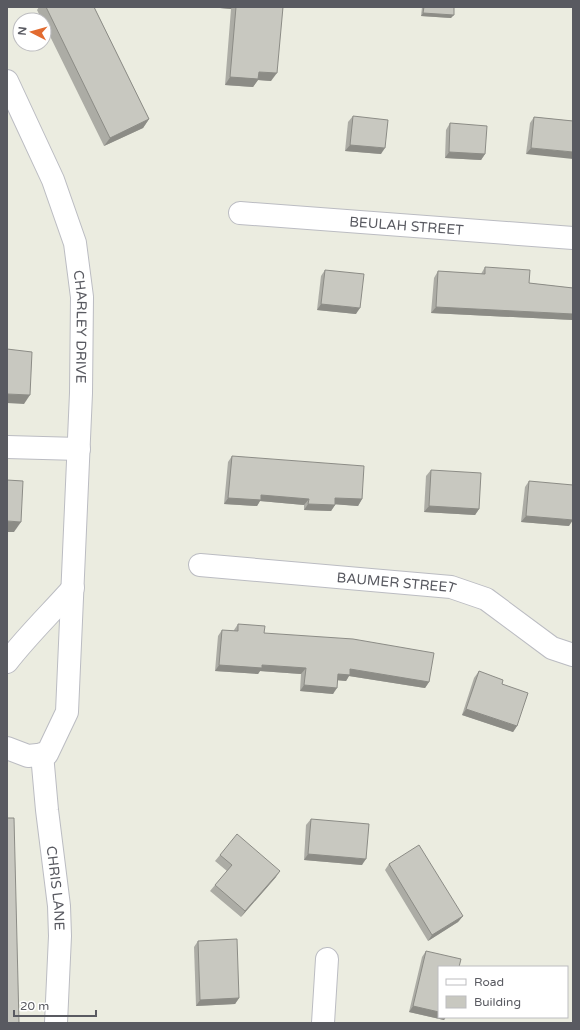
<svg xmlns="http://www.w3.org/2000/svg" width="580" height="1030" font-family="'Varela Round',sans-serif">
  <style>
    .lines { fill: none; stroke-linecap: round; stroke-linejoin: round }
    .minor-casing { stroke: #bbbcc2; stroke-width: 24 }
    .minor { stroke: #fff; stroke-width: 22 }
    .wall { fill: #acaca5 }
    .shaded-wall { fill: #8c8c86 }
    .building { fill: #c8c8c0; stroke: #8c8c86 }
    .labels { text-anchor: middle; stroke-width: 3; stroke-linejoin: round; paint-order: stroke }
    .street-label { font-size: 14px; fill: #595a61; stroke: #fff }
  </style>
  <rect width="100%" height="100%" fill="#ebece0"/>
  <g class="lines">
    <g class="minor-casing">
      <g id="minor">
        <path id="s1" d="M7 81 53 180 75 243 82 297 81 393 67 712 47 754 28 756 7 748"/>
        <path id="s2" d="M240 213 573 238"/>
        <polyline points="7,447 79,449"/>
        <path id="s3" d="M200 565 451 587 486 599 552 648 573 655"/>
        <path d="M7 662C27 636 51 613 73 588"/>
        <path id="s4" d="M42 754 47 810 59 906 60 936 56 1023"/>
        <polyline points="323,1023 327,959"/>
      </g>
    </g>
    <use href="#minor" class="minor"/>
  </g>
  <g class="wall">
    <polygon points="39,7 94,7 149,119 143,128 104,146 44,24 44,20 42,20 37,10"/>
    <polygon points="220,7 283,7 271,81 258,80 253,87 225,85 231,9 220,8"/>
    <polygon points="422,7 454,7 451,18 421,16"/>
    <polygon points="353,116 381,154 345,151 348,122"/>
    <polygon points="534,117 573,121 526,154 530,123"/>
    <polygon points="450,123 485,154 481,160 445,158 446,130"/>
    <polygon points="485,267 529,283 573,288 573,320 431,313 434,278 438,271 481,274"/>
    <polygon points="325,270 356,314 317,310 321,276"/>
    <polygon points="232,456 362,499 358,506 335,504 335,505 331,511 304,510 304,505 260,501 257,506 224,504 228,462"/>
    <polygon points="431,470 479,509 475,515 424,512 426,476"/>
    <polygon points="529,481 569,526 521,522 525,487"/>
    <polygon points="238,624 264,633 429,682 425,688 349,676 346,681 338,680 333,694 300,691 301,674 260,671 258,674 215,671 218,636 222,630 234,631 234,630"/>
    <polygon points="479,671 502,684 517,726 513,732 462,715 474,678"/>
    <polygon points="311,819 362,865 304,860 306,825"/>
    <polygon points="220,855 276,877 241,917 210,891 215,885 227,871 215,861"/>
    <polygon points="389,864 463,916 458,922 428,941 385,870"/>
    <polygon points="198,941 239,998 235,1004 196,1006 194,947"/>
    <polygon points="426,951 439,1017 446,1017 444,1020 409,1012 422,957"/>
  </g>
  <g class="shaded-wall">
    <polygon points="221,7 232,7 231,9 220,8"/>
    <polygon points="423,13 454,15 451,18 421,16"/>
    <polygon points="259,72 277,73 271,81 258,80 253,87 225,85 230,77"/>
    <polygon points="149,119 143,128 104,146 110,138"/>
    <polygon points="350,145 385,148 381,154 345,151"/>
    <polygon points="531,148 573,152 573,159 526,154"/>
    <polygon points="449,152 485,154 481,160 445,158"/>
    <polygon points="321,304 360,308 356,314 317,310"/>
    <polygon points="436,307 573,314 573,320 431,313"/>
    <polygon points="7,394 30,395 24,404 7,403"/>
    <polygon points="261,495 309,499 304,505 260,501 257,506 224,504 228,498"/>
    <polygon points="335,498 362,499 358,506 331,504"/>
    <polygon points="308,504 335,505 331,511 304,510"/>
    <polygon points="429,506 479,509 475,515 424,512"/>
    <polygon points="526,516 573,520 569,526 521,522"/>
    <polygon points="7,521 21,522 14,532 7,532"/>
    <polygon points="219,665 262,665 306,668 301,674 260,671 258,674 215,671"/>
    <polygon points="350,669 429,682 425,688 349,676 346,681 334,680 338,674"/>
    <polygon points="304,685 337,688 333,694 300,691"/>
    <polygon points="466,709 517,726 513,732 462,715"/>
    <polygon points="308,854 366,859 362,865 304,860"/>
    <polygon points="280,871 276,877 241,917 245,911"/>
    <polygon points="463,916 458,922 428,941 432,935"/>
    <polygon points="239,998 235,1004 196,1006 200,1000"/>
    <polygon points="413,1006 439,1012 439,1017 446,1017 444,1020 409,1012"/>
  </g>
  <g class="building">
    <polygon points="46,7 94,7 149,119 110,138"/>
    <polygon points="236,7 283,7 277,73 259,72 258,79 230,77"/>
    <polygon points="424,7 454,7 454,15 423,13"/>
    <polygon points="353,116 388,120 385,148 350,145"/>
    <polygon points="534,117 573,121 573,152 531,148"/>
    <polygon points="450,123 487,126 485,154 449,152"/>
    <polygon points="485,267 530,270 529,283 573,288 573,314 436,307 438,271 485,274"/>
    <polygon points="325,270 364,274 360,308 321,304"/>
    <polygon points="7,349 32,352 30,395 7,394"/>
    <polygon points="232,456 364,466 362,499 335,498 335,505 308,504 309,499 261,495 261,500 228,498"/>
    <polygon points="431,470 481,473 479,509 429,506"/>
    <polygon points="7,480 23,481 21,522 7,521"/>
    <polygon points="529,481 573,485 573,520 526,516"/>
    <polygon points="238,624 265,626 264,633 353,639 434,653 429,682 350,669 350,675 338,674 337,688 304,685 306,668 262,665 262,668 219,665 222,630 238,631"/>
    <polygon points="479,671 503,680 502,684 528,693 517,726 466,709"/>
    <polygon points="7,818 14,818 19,1023 7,1023"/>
    <polygon points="311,819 369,824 366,859 308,854"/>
    <polygon points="237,834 280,871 245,911 215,885 232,865 220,855"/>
    <polygon points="419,845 463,916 432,935 389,864"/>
    <polygon points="237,939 239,998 200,1000 198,941"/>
    <polygon points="426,951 461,959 459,967 439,967 439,1012 413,1006"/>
  </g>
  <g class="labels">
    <g class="street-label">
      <text dy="5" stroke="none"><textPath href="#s2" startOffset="167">BEULAH STREET</textPath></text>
      <text dy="5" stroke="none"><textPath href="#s1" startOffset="260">CHARLEY DRIVE</textPath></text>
      <text dy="5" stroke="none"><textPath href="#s3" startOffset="197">BAUMER STREET</textPath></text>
      <text dy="5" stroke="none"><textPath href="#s4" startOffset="135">CHRIS LANE</textPath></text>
    </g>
  </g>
  <rect width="580" height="1030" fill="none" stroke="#595a61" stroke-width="16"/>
  <rect x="438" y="966" width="130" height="52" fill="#ffffff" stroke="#bdbdc0"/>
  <rect x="446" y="979" width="20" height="6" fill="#ffffff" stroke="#bdbdc0"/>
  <text x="474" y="986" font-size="12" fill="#595a61">Road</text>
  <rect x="446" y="996" width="20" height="12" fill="#c8c8c0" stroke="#bdbdc0"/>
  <text x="474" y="1006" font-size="12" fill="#595a61">Building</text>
  <g transform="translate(32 32) rotate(276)"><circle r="19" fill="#ffffff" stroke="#bdbdc0"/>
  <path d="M0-3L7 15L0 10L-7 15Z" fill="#e26b30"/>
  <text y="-6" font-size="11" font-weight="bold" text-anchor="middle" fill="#595a61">N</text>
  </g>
  <path d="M14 1010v6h82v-6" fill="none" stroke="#595a61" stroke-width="2"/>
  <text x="20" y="1010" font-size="12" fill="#595a61" stroke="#ffffff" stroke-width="3" paint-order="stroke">20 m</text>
</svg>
